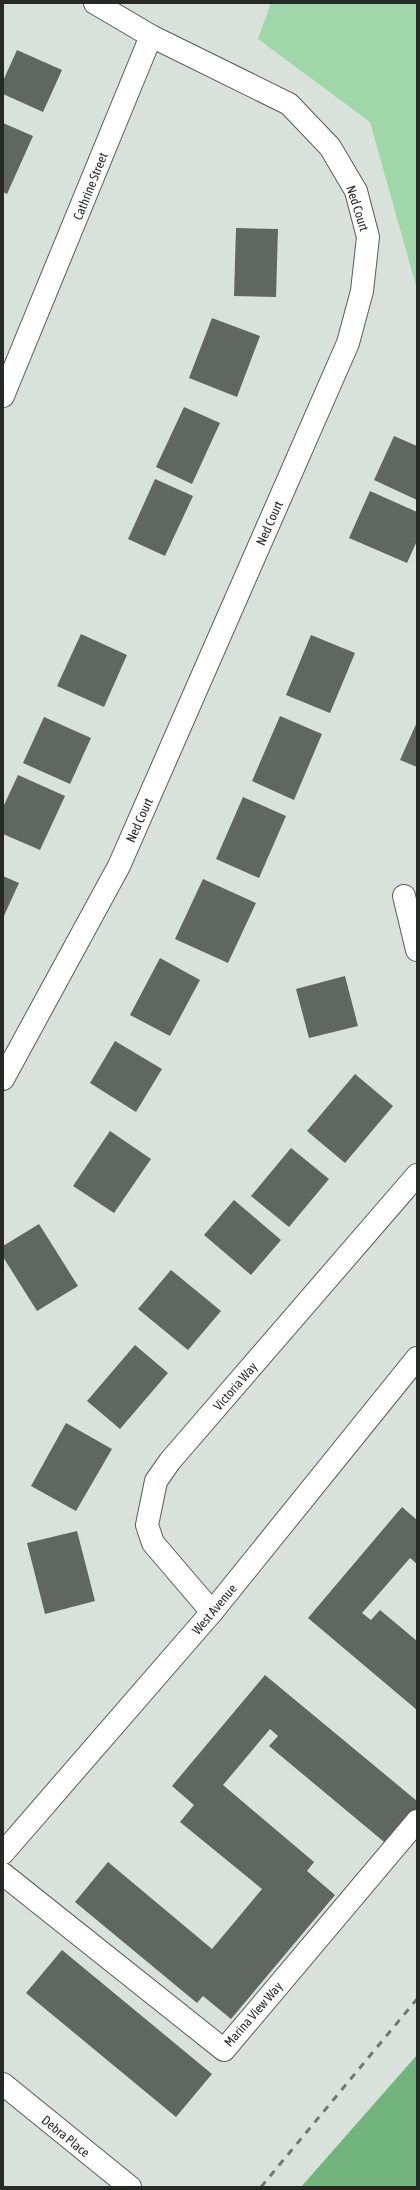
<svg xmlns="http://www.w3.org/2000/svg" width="420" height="2190" font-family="'Asap Condensed',sans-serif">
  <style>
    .green { fill: #9fd7a8 }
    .forest { fill: #71b57d }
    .building { fill: #5f6760 }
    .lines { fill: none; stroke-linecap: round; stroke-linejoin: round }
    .minor-casing { stroke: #565e57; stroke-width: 24 }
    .tertiary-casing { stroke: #565e57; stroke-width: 24 }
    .minor { stroke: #fff; stroke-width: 22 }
    .tertiary { stroke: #fff; stroke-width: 22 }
    .rail { stroke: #717872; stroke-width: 3; stroke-dasharray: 7 7; stroke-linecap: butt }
    .labels { text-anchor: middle; stroke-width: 4; stroke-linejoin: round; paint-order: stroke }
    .street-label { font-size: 13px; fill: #262a27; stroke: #fff }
  </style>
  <rect width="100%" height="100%" fill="#d9e2da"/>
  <polygon class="green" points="271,3 417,3 417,289 370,122 258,39"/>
  <polygon class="forest" points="417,2055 417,2187 301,2187"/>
  <g class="building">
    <polygon points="17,50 62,70 43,112 3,94 3,81"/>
    <polygon points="3,123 33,136 7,194 3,192"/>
    <polygon points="236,228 278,229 276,297 234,296"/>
    <polygon points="212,318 260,336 237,397 189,378"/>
    <polygon points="184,407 220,423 192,484 156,467"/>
    <polygon points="394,436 417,446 417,500 374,480"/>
    <polygon points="155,479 193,496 165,556 128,539"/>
    <polygon points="370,491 417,512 417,541 407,563 349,538"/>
    <polygon points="81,634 127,655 104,707 57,686"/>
    <polygon points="311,635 355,653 330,713 286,695"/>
    <polygon points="280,716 322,734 294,800 252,781"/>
    <polygon points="44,717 91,738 70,784 23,763"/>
    <polygon points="417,722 417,767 400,760"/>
    <polygon points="18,775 65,796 40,850 3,834 3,807"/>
    <polygon points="243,797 286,816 259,878 216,859"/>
    <polygon points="3,876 19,883 3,918"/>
    <polygon points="203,879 256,903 228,963 175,939"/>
    <polygon points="160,958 200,980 170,1036 130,1015"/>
    <polygon points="345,976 358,1026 309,1038 296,989"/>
    <polygon points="115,1041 162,1069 136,1112 90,1083"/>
    <polygon points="355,1074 393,1106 345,1163 307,1131"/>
    <polygon points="110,1131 151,1159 114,1213 73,1186"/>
    <polygon points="291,1148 329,1179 289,1227 251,1196"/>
    <polygon points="234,1200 281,1240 251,1275 204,1235"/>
    <polygon points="39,1224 78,1286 37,1311 3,1257 3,1246"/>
    <polygon points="171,1270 221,1311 188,1350 138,1309"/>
    <polygon points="135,1345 168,1373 120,1429 87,1401"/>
    <polygon points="66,1423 112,1449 76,1511 31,1486"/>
    <polygon points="402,1507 417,1520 417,1564 410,1558 362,1613 371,1620 380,1610 417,1641 417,1710 308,1618"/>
    <polygon points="77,1531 95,1601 45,1614 27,1543"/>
    <polygon points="265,1675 417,1801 417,1812 389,1846 269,1746 278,1736 270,1729 223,1785 314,1862 307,1871 335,1895 231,2019 203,1996 197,2003 75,1902 108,1862 212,1949 262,1889 180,1822 194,1805 172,1786"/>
    <polygon points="62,1950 212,2074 176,2117 26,1993"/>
  </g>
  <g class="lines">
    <g class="minor-casing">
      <g id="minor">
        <polyline points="3,396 151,36"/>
        <polyline points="404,896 417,950"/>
        <polyline points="3,1079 119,866 348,343 362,291 368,237 356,191 330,147 289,104 151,36 95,3"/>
        <polyline points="212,1612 153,1543 147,1525 156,1481 170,1461 417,1175"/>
        <polyline points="3,1874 224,2050 417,1821"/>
        <polyline points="3,2084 130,2187"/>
      </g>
    </g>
    <g class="tertiary-casing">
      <polyline id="tertiary" points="3,1853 212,1612 417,1358"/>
    </g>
    <use href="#minor" class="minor"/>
    <use href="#tertiary" class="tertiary"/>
    <polyline class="rail" points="261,2187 417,1999"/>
  </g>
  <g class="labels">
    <g class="street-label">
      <text transform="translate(90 186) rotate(-68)" y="5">Cathrine Street</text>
      <text transform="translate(358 208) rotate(72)" y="5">Ned Court</text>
      <text transform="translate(269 523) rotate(-66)" y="5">Ned Court</text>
      <text transform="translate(139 820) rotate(-66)" y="5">Ned Court</text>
      <text transform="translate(235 1386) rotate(-49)" y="5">Victoria Way</text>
      <text transform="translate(214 1609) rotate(-50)" y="5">West Avenue</text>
      <text transform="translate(253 2014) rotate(-49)" y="5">Marina View Way</text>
      <text transform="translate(66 2136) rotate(39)" y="5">Debra Place</text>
    </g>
  </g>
  <rect width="420" height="2190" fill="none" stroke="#262a27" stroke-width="8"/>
</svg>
